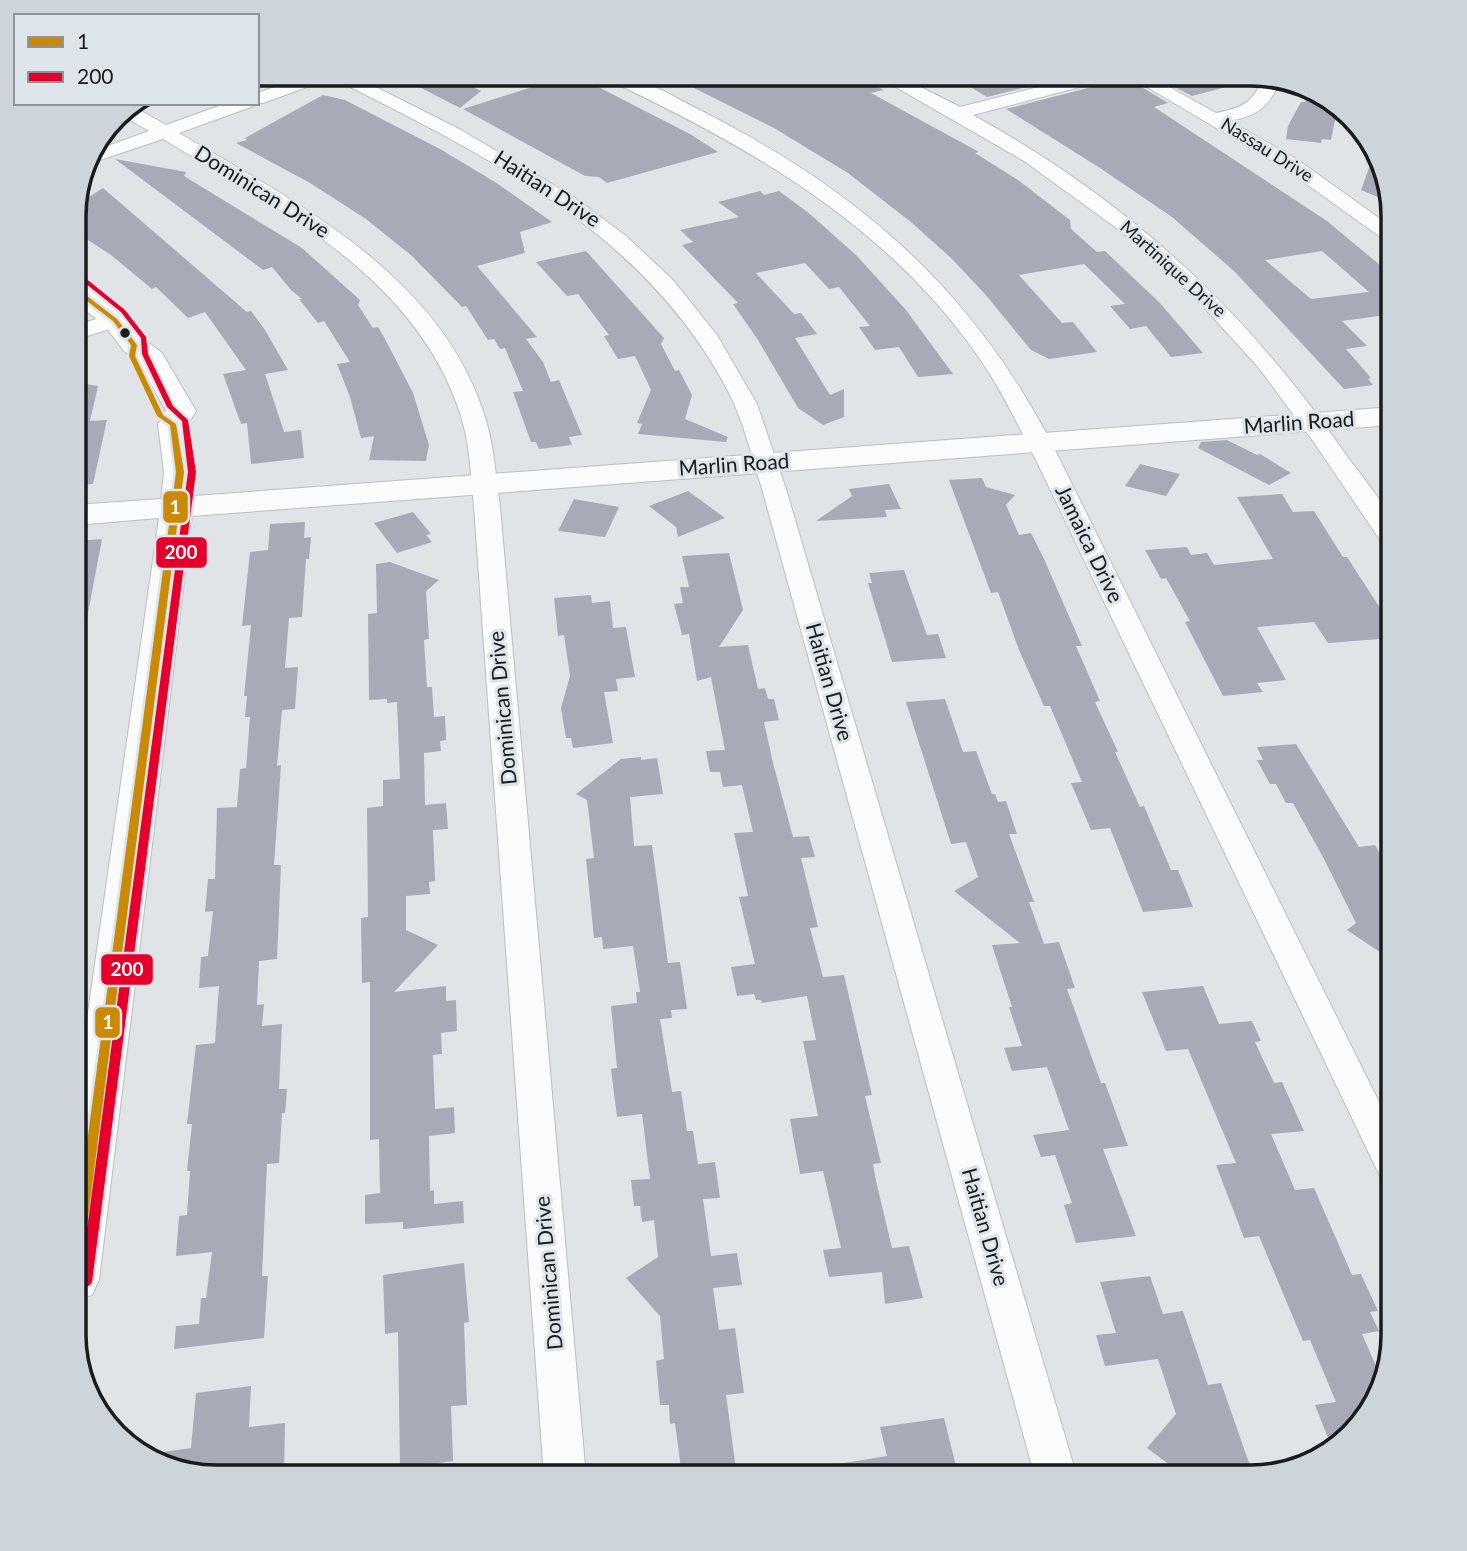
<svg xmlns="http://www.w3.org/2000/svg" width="1467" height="1551" font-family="Lato,sans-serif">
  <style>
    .building { fill: #a8aab8; fill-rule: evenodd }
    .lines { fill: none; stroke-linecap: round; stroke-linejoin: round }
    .street-casing { stroke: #bbbec0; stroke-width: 2 }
    .secondary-casing { stroke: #bbbec0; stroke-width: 2 }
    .street { fill: #fafbfb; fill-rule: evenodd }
    .secondary { fill: #fafbfb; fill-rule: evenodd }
    .bus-1-casing { stroke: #dde4ea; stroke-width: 5 }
    .bus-2-casing { stroke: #dde4ea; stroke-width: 5 }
    .bus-1 { fill: #cb8a06; fill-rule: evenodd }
    .bus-2 { fill: #e4002b; fill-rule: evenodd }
    .bus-dot { fill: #191b1d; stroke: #dde4ea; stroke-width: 2.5 }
    .labels { text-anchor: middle; stroke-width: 6; stroke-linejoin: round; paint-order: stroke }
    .far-street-label { font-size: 18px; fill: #191b1d; stroke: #dde4ea }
    .street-label { font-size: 21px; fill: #191b1d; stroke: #dde4ea }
    .rim { fill: none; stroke: #191b1d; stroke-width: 3.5 }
    .line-badge { stroke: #dde4ea; stroke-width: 2.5 }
    .badge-label { font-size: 19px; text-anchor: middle; font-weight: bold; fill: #fff }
  </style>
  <rect width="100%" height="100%" fill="#e0e4e7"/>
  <g class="building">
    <polygon points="394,74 446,74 481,91 460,108"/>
    <polygon points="573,74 690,134 718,152 607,183 599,177 585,176 463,109"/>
    <polygon points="666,74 853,74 884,90 871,93 979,152 975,153 1018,180 1070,220 1071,229 1097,252 1105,251 1159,302 1203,353 1171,357 1146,326 1130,329 1110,306 1125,304 1084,264 1019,275 1062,323 1073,322 1097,352 1049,359 1031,350 985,294 951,258 912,223 848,173 774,128"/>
    <polygon points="949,74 1079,74 987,97"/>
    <path d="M1120 74 1168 103 1154 107 1327 221 1393 276V314L1342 321 1367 346 1346 349 1371 378 1368 379 1373 385 1344 389 1234 271 1172 217 1100 168 1006 109 1115 81ZM1322 251 1369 292 1311 299 1265 260Z"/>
    <polygon points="1190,74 1198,74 1226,87 1192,96 1163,81"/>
    <polygon points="1314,88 1338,106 1331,140 1322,139 1321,143 1286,139 1288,126 1301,102 1305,102"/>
    <polygon points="323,95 345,100 440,149 495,182 552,222 520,232 525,253 477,266 537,337 526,339 543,362 551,382 559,380 582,435 569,437 572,445 539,449 536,442 531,442 513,392 523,391 505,348 500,349 494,339 488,340 466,306 462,307 412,256 366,219 310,183 236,143 247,140 245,138"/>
    <polygon points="1375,151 1386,169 1392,203 1361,190"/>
    <polygon points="115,159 186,172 184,176 302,248 360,300 358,305 373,328 378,327 384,337 413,393 429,445 426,461 369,460 374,436 361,438 350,397 337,364 350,362 324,321 318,323 299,299 302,299 291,290 272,267 263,270"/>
    <polygon points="103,188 247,312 251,311 265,330 288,370 265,374 284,432 301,430 304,458 251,464 247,423 241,424 223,374 246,370 205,312 188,318 156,287 152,289 111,255 74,231 74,206 78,190 89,197"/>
    <polygon points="760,191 764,195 779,191 810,214 857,256 906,310 953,374 918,377 899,347 875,350 859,327 870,326 839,287 829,289 805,263 756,273 794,314 801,313 817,334 795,338 830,395 844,389 844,417 823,425 798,408 758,340 733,304 738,303 682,245 693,242 680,230 739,217 718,202"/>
    <polygon points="586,251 664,338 661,344 675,371 679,370 692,395 685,419 728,437 726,442 638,434 642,424 637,423 651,390 635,356 618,359 604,336 609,335 578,294 567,296 536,262"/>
    <polygon points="74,382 98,386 90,421 107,420 93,484 74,485"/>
    <polygon points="1227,440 1257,455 1260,454 1291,473 1269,485 1198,448 1201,442"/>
    <polygon points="1140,464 1180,474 1166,496 1125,486"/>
    <polygon points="982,478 986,487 1015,495 1006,505 1019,535 1031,533 1044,559 1082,646 1076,646 1100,701 1095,702 1118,752 1115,752 1140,807 1144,806 1171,870 1178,870 1193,907 1143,912 1110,828 1091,830 1071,783 1082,782 1050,706 1044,706 1019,650 998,592 991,593 949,480"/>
    <polygon points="889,484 901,509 885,510 887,517 816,521 852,496 849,489"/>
    <polygon points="688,491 725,518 678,537 676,527 649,506"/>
    <polygon points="1282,494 1293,512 1314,511 1343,557 1347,557 1393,628 1393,638 1328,643 1314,622 1257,627 1286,680 1257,683 1263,692 1223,696 1185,622 1190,621 1166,578 1161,579 1145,550 1187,547 1191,555 1207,553 1214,565 1273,559 1237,497"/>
    <polygon points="574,499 619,507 605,537 558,531"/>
    <polygon points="413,512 431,534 426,535 432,542 397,553 374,523"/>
    <polygon points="305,522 304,538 311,537 309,559 306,559 302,617 289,618 285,668 298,667 295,709 282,710 277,766 281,765 274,865 281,865 277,959 259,961 257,1005 264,1004 262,1026 282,1024 279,1089 287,1089 285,1113 282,1113 279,1163 267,1164 262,1276 268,1276 264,1338 174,1349 176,1326 199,1324 201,1298 206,1298 212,1252 176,1256 179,1216 187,1215 190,1171 187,1171 192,1124 187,1124 196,1045 215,1043 219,986 199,988 201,957 208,956 213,911 205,912 208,879 215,879 217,808 237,807 240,769 246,768 250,717 245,717 247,696 244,696 251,625 242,626 250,552 268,550 270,524"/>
    <polygon points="102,539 85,629 74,628 74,541"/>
    <polygon points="729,553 743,610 719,647 748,645 758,689 765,688 768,699 774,699 779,720 764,722 773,763 793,837 809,836 815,857 801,858 818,927 810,928 823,977 844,975 872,1095 865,1096 881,1163 873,1164 876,1181 892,1248 909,1246 923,1298 885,1304 882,1272 829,1277 823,1250 841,1248 823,1171 800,1174 790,1119 818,1116 803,1041 816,1040 807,996 762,1003 761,1000 756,1000 754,994 737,996 731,967 755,964 739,897 748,896 734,833 753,832 742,785 723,787 720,772 710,772 706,751 725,750 711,677 697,681 689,634 682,635 674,604 683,603 680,587 689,587 682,556"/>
    <polygon points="390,562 439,580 426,591 429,639 424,640 427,687 432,687 434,717 445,716 446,740 440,741 441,751 424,753 425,805 446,803 448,829 433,830 435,881 429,882 430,894 406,896 406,930 438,945 394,992 446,986 446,1001 456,1000 457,1031 441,1033 442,1054 433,1055 435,1109 454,1107 455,1133 429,1136 430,1191 434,1190 434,1204 463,1201 464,1223 403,1229 403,1222 365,1224 365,1195 380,1193 379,1139 370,1140 370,982 362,983 361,918 368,917 367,808 383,806 383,780 400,779 397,702 387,703 387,699 369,700 368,614 377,613 376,564"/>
    <polygon points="904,570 927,635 938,634 946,658 892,662 868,583 872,583 869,573"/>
    <polygon points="591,595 592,603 610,601 613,628 626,627 635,677 616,679 618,691 604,692 613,743 573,748 571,738 566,738 561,708 570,676 564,635 558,636 554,598"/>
    <polygon points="945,699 963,752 976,751 992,794 995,794 998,802 1006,801 1017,834 1009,834 1034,902 1029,902 1044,944 1059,942 1075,988 1067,989 1101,1083 1105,1083 1128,1146 1103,1149 1136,1236 1076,1243 1064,1205 1072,1203 1055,1155 1041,1157 1033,1135 1069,1130 1047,1067 1012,1071 1004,1048 1022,1046 1009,1007 1012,1007 992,945 1020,943 954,891 978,877 966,842 951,844 906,702"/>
    <polygon points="1296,744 1359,847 1375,845 1393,877 1393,961 1347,930 1356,923 1324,859 1293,803 1286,803 1276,784 1270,784 1257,760 1263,760 1257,747"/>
    <polygon points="641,757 641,760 657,758 663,794 630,797 634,846 652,845 668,963 680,962 687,1009 671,1010 672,1018 660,1019 672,1092 681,1091 687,1131 693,1131 698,1164 715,1162 720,1198 703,1199 711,1256 737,1253 742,1285 713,1288 719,1330 735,1328 744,1393 726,1395 737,1477 682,1477 675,1423 670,1424 669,1405 660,1405 656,1361 664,1359 660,1316 626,1278 658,1257 654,1220 642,1222 640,1206 634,1206 631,1180 650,1179 642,1114 617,1117 611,1069 617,1068 611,1006 637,1003 636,992 640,992 633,946 603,949 602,937 594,938 586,859 594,858 587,800 576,794 621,759"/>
    <polygon points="1203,986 1219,1024 1252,1021 1261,1041 1255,1042 1274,1083 1282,1082 1304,1131 1271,1134 1295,1190 1314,1188 1352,1275 1361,1274 1378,1311 1370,1312 1379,1331 1362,1334 1383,1382 1379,1398 1346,1441 1330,1443 1315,1405 1336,1402 1310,1340 1303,1341 1259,1236 1244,1238 1216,1165 1236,1163 1188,1049 1166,1051 1142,992"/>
    <polygon points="464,1263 469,1322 464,1323 467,1405 451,1406 453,1461 400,1468 398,1332 385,1334 383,1275"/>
    <polygon points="1150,1276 1163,1314 1183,1311 1208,1385 1221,1383 1254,1477 1210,1477 1207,1471 1182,1474 1147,1448 1176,1414 1158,1359 1105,1366 1096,1335 1116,1333 1100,1282"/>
    <polygon points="251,1386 249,1427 285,1423 284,1470 215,1478 153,1463 142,1455 191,1448 196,1393"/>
    <polygon points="944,1418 957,1470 948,1471 950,1477 833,1477 832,1465 887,1456 880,1427"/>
  </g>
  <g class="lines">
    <g class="street-casing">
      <g id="street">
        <path d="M313 74H350L461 130 574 197 626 236 673 280 717 335 757 404 786 489 1077 1477H1035L762 489C752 457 744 423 729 393 646 232 487 156 332 78L263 103 254 104 251 107 179 133C297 203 441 275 485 417 494 446 496 477 500 507L586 1477H544L474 507C471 476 470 443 460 413 415 276 277 208 163 139L85 165 88 153 149 131 118 113 129 104 166 125 227 103H257V93Z"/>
        <path d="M601 74C635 71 669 95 700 110 857 190 971 287 1053 446L1393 1130V1181L1380 1176 1375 1166 1036 460C1019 427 1003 393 982 362 890 226 749 146 604 78Z"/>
        <path d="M873 74H895L960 107 1089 74H1117L1114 78 973 115C1127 200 1244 308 1344 452 1356 469 1386 505 1393 522 1396 529 1393 541 1393 549L1384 546 1313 441 1258 367 1199 302 1158 263 1115 227 1024 161Z"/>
        <path d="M1125 74H1146L1216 113C1247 107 1251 102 1266 75L1282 79C1268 107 1260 115 1230 121L1298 160 1393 228V243L1386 241 1284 168Z"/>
        <polygon points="115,313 123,315 126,320 123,325 74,340 74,326"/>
      </g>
    </g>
    <g class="secondary-casing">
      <polygon id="secondary" points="74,280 84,282 125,314 144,339 162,353 196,411 188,424 196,472 194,496 1393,407 1393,425 192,516 99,1280 92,1295 74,1301 74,1110 159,518 74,525 74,505 161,499 164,472 158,424 166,411 140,364 124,351 105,326 74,301"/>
    </g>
    <use href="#street" class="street"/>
    <use href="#secondary" class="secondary"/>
    <g class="bus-1-casing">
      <polygon id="bus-1" points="74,286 117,319 137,345 135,356 163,415 176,424 184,472 80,1280 78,1283 74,1285 74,1241 176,472 170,425 157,416 129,356 131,345 113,321 74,291"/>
    </g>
    <g class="bus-2-casing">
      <polygon id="bus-2" points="80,277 84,277 125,310 146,337 148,354 173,406 188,420 196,472 92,1282 90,1285 86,1287 82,1285 80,1282 188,472 182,421 167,407 142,354 141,338 121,312 80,279"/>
    </g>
    <use href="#bus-1" class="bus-1"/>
    <use href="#bus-2" class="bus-2"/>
  </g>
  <circle class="bus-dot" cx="125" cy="333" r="6"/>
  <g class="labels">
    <g class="far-street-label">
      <text transform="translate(1267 150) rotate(32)" y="6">Nassau Drive</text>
      <text transform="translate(1173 269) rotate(42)" y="6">Martinique Drive</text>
    </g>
    <g class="street-label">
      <text transform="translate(547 189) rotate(33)" y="7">Haitian Drive</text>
      <text transform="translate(262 192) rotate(32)" y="7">Dominican Drive</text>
      <text transform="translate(1299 423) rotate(-4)" y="7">Marlin Road</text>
      <text transform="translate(734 465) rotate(-4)" y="7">Marlin Road</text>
      <text transform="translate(1089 544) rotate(64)" y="7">Jamaica Drive</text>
      <text transform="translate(829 682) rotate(74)" y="7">Haitian Drive</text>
      <text transform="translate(503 708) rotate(-95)" y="7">Dominican Drive</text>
      <text transform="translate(985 1227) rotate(74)" y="7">Haitian Drive</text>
      <text transform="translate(549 1273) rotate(-95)" y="7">Dominican Drive</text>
    </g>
  </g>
  <path d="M0 0H1467V1551H0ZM216 86H1251A130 130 0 0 1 1381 216V1335A130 130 0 0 1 1251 1465H216A130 130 0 0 1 86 1335V216A130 130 0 0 1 216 86Z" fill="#cdd4da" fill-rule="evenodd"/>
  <path class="rim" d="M216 86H1251A130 130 0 0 1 1381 216V1335A130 130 0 0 1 1251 1465H216A130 130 0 0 1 86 1335V216A130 130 0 0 1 216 86Z"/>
  <g class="line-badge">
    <rect x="162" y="490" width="27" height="34" rx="7" fill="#cb8a06"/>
    <rect x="155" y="536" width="53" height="33" rx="7" fill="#e4002b"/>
    <rect x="100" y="953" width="54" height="33" rx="7" fill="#e4002b"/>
    <rect x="94" y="1006" width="27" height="33" rx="7" fill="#cb8a06"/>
  </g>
  <g class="badge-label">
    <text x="175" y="514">1</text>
    <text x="181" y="559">200</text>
    <text x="127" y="976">200</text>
    <text x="108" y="1029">1</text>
  </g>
  <rect x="14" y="14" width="245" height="91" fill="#dde4ea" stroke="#8f9498" stroke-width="2"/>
  <rect x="28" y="37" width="35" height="10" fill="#cb8a06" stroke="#8f9498" stroke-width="2"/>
  <text x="77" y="49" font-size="21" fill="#191b1d">1</text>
  <rect x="28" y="72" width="35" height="10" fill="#e4002b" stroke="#8f9498" stroke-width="2"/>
  <text x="77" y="84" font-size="21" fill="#191b1d">200</text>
</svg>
